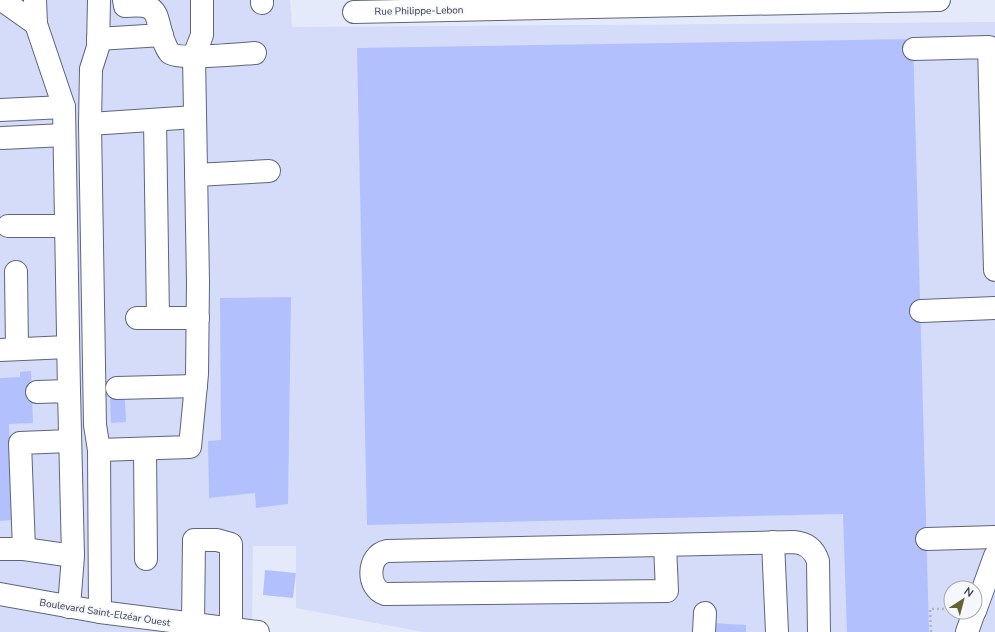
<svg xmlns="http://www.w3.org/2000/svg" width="995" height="632" font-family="'Nunito Sans',sans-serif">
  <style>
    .built { fill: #d4dcf9; fill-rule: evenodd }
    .building { fill: #b2c1fd }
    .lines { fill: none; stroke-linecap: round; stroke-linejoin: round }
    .minor-casing { stroke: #5e657e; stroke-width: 24 }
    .path { stroke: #b0b5c4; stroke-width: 2.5; stroke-dasharray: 2 3; stroke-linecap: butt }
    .minor { stroke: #fff; stroke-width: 22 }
    .labels { text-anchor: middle; stroke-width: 3.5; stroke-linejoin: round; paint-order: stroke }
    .street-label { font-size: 10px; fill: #363945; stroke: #f5f7fd }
  </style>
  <rect width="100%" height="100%" fill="#e5eafb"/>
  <path class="built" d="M0 0H290L292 27 995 22V632H423L296 608V546H253L252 632H0ZM951 588H975V612H951Z"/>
  <g class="building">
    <polygon points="913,39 929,632 847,632 843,514 367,525 357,48"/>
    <polygon points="291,297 288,504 256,508 255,493 209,498 208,441 221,440 220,298"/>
    <polygon points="31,371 33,423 9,424 12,520 0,521 0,378 20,377 20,372"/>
    <polygon points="110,399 125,399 126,422 111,423"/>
    <polygon points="265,570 296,573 293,598 263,595"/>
    <polygon points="710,623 746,625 746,632 710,632"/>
  </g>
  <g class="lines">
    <g class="minor-casing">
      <g id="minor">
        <polyline points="2,0 36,24"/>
        <polyline points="35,0 36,24 64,107 69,391"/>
        <path d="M124 0 125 6C162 3 154 14 164 42 166 46 167 50 170 53 179 60 240 54 255 53"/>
        <polyline points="262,0 262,3"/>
        <polyline points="354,12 939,0"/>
        <polyline points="98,39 162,35"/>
        <polyline points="914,49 989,47 995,270"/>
        <polyline points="0,110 64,107"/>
        <polyline points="155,120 158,318"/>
        <polyline points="90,124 91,69 98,47 99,0"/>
        <polyline points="2,138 64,135"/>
        <polyline points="196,175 269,171"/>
        <polyline points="8,226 66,226"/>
        <polyline points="16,272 17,349"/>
        <polyline points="921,311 995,308"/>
        <polyline points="137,318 198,318"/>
        <polyline points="0,350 68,347"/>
        <polyline points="117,388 196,386"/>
        <polyline points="37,392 69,391 73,556"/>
        <polyline points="145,449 146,559"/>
        <polyline points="99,450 95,425 90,124 195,117"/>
        <polyline points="927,539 995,537"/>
        <polyline points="773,542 777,632"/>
        <path d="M665 545 667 591 385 594C366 588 367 555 387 551L794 542C806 543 814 549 818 561L819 632"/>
        <polyline points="0,549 24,549 73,556 69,607"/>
        <polyline points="24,549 20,443 70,441"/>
        <polyline points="0,594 100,612 258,632"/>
        <polyline points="975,611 995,556"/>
        <polyline points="100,612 99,450 190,447 197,374 198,282 194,56 202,35 202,0"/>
        <polyline points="193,624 194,540 217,540 231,544 231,629"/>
        <polyline points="704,632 705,613"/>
        <polyline points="967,632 974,612"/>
      </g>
    </g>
    <polyline class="path" points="931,632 930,609 951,609"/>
    <use href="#minor" class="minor"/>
  </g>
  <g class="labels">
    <g class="street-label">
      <text transform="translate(419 10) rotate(-1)" y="4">Rue Philippe-Lebon</text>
      <text transform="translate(105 612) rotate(9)" y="4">Boulevard Saint-Elzéar Ouest</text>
    </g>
  </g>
  <g transform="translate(963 600) rotate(36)"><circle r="19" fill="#f5f7fd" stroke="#a9abb3"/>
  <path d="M0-3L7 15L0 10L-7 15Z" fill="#656431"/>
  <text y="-6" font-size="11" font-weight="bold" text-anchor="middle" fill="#363945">N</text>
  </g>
</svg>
